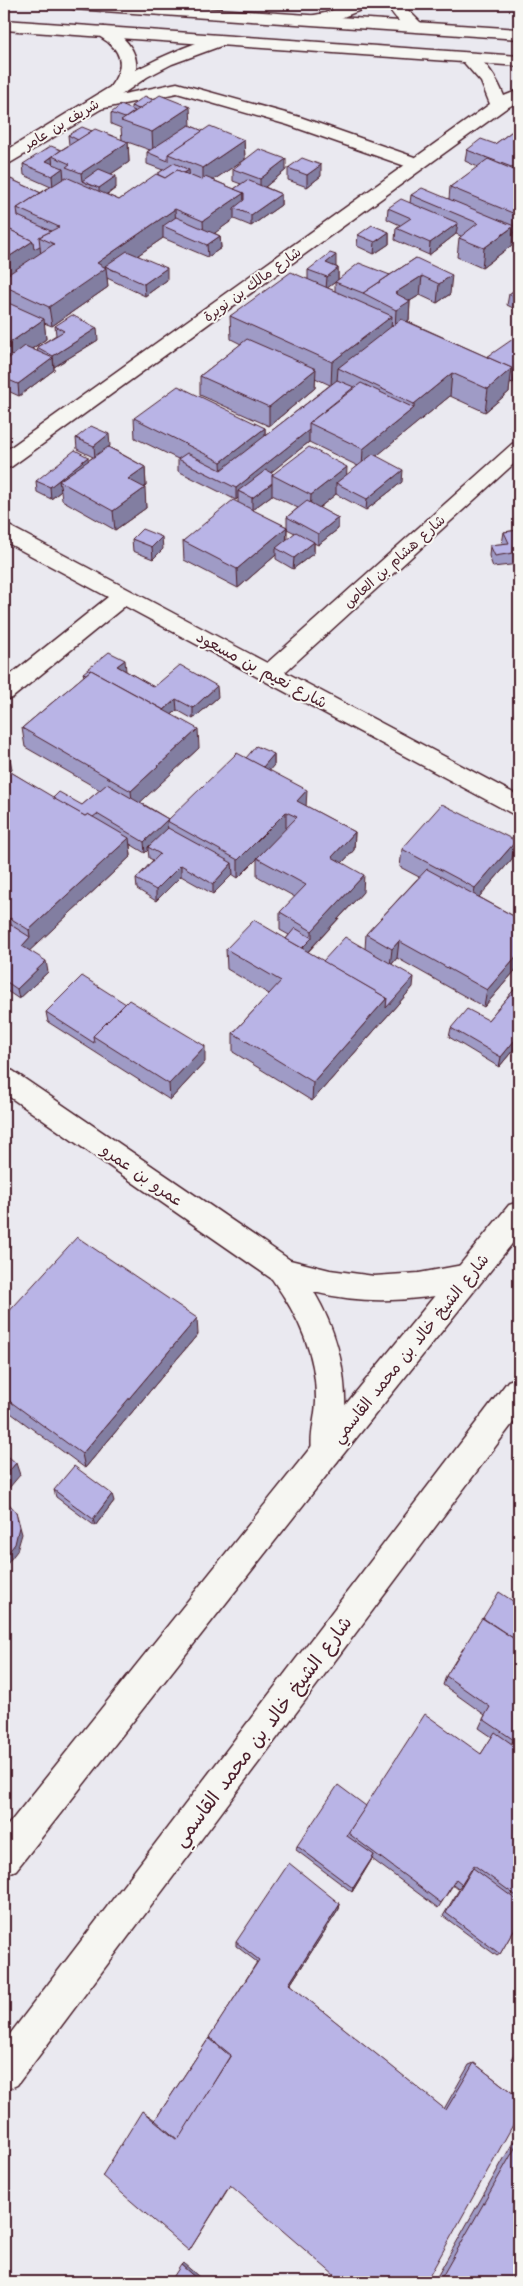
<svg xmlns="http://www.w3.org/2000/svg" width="523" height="2286" font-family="'Architects Daughter','Playpen Sans Arabic',sans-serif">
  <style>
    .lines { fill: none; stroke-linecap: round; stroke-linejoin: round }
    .service-casing { stroke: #4a1f2b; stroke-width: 3 }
    .minor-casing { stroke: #4a1f2b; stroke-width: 3 }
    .tertiary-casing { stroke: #4a1f2b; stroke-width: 3 }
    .secondary-casing { stroke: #4a1f2b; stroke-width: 3 }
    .service { fill: #f6f6f2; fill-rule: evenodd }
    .minor { fill: #f6f6f2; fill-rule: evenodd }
    .tertiary { fill: #f6f6f2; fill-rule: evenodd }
    .secondary { fill: #f6f6f2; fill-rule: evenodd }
    .wall { fill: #9f9bc6; stroke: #4a1f2b; fill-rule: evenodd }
    .shaded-wall { fill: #827ea1; stroke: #4a1f2b }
    .building { fill: #b9b4e6; stroke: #4a1f2b }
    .labels { text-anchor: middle; stroke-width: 4; stroke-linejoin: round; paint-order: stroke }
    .far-street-label { font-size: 14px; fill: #4a1f2b; stroke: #f6f6f2 }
    .street-label { font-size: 16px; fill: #4a1f2b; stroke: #f6f6f2 }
    .near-street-label { font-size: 19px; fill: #4a1f2b; stroke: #f6f6f2 }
  </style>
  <rect width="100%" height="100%" fill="#eae9f0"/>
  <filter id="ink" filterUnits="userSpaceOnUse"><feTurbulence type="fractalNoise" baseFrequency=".02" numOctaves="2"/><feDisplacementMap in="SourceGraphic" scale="10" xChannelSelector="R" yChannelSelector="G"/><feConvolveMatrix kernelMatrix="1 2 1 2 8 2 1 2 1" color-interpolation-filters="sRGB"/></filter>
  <g filter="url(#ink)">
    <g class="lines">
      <g class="service-casing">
        <polygon id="service" points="177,83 300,117 423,160 426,164 423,168 411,168 288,125 177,93 95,110 89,109 87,105 89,101 95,100"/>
      </g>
      <g class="minor-casing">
        <g id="minor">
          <path d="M348 4H370L368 7C349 14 324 28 304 23L302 20 304 17 325 13Z"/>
          <path d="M386 4H402L425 27 423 30C406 34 394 16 386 4Z"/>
          <path d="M104 27C122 32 139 51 136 70 153 61 212 32 229 37L231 40 229 43 172 64 147 77 101 109 10 163 4 164V152L110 87C122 71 125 56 108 42 104 39 99 37 96 32L98 29Z"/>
          <path d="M468 53C485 57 498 81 504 96L519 90V101L505 109 11 467 4 468V452L490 104 481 82 460 58 462 55Z"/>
          <polygon points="519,442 519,459 285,672 519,796 519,816 511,813 125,606 12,698 4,700 4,680 108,597 4,541 4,525 11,527 267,663 512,444"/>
          <path d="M4 1068 13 1071 290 1260 330 1270 374 1276 419 1273 468 1264 478 1268 482 1277 478 1286 468 1290C415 1301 366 1305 314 1292 337 1331 347 1372 345 1417 344 1433 343 1448 337 1462L326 1467 315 1462C307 1444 315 1422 316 1402 317 1355 299 1317 272 1279L4 1093Z"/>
        </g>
      </g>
      <g class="tertiary-casing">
        <g id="tertiary">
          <polygon points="66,4 140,4 519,29 519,39 74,9 68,7"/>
          <polygon points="4,20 519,56 519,66 4,30"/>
        </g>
      </g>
      <g class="secondary-casing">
        <g id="secondary">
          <polygon points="519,1202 519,1235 337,1462 16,1870 4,1875 4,1830 315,1442 509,1205"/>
          <polygon points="519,1377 519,1415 17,2085 4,2091 4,2042 508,1381"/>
        </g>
      </g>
      <use href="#service" class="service"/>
      <use href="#minor" class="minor"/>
      <use href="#tertiary" class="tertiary"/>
      <use href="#secondary" class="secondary"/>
    </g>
    <g class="wall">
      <polygon points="131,106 191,126 203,131 244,140 245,159 213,180 234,189 241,184 233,181 233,169 286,170 265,187 281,194 281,205 251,226 234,219 214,233 220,236 221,248 208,257 163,238 138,255 167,280 145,296 107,278 108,287 52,326 44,323 46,339 32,349 38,352 37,347 56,335 55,326 98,340 54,367 54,370 19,396 8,391 9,399 4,403 4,176 41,193 51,187 24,175 23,164 61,150 69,145 68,135 92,131 128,142 129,162 111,174 116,188 107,195 119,200 163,170 147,164 147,152 150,150 122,140 121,128 111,124 111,113 131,109"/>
      <polygon points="519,126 519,244 514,242 516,230 513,233 512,245 482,268 457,257 459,238 461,236 456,234 429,255 395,240 396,228 400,225 387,219 388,208 410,203 411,195 449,199 450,187 478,167 465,161 467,150 495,144"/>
      <polygon points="288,168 321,176 307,187 288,180"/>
      <polygon points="389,232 389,244 374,254 357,246 358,235"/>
      <path d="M416 258 450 294 437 303 420 295 410 301 409 320 407 321 487 357 519 342V378L513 383 510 382 509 392 485 412 450 396 376 456 402 482 366 510 336 494 319 508 338 518V529L318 545 314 543V553L293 569 276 559V555L238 588 184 560 183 541 238 503V498L236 500 178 471V459L135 438 134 418 265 428V436L330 385 315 378V388L269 426 200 395V376L241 344 231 339 230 316 308 279V270L336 267 338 268V280L327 288 335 291V282L390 275ZM309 442 358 466 347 475 273 474 271 472ZM272 495 298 508 287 517V529L295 533 287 540V527L252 510Z"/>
      <polygon points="519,287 519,311 507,305 509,294"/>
      <polygon points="76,438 110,446 109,447 145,467 146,486 144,488 146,508 115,530 62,500 61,491 51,499 37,492 36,481 89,460 93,457 77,449"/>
      <polygon points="519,530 519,564 493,567 489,556 490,545 502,544 504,532"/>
      <polygon points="132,539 163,549 153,559 133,551"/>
      <polygon points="126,671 154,687 218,697 193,719 177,710 172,715 199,748 140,802 168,819 168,820 246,758 274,754 274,765 269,770 306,806 355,832 354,850 342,863 363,892 308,952 323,961 365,949 366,934 419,877 400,867 402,849 516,841 512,859 479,897 519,919 519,966 484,1007 397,958 392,964 413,987 312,1101 233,1052 233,1033 269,994 227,969 226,949 286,939 289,935 280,930 280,912 295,897 257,876 257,859 238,878 232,874 213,894 181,876 156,901 137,889 136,879 153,860 149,858 148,850 145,853 130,844 131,856 29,951 48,972 19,999 4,989 4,754 12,769 9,771 53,798 82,805 100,790 25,747 22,728 84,676 83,673"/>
      <polygon points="519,984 519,1043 499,1067 449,1037 451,1028 488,1020"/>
      <polygon points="46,1012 205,1062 170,1100 48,1022"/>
      <polygon points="4,1317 198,1334 85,1468 4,1408"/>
      <polygon points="54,1490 114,1501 95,1526 56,1497"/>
      <polygon points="519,1605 519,1738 516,1736 511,1744 519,1749 519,1921 500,1954 497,1956 443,1916 466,1878 458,1889 453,1885 438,1908 372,1859 352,1892 296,1850 297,1846 366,1806 481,1754 492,1737 479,1728 485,1715 443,1685 446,1676 483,1618"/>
      <polygon points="340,1904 339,1909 290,1985 444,2109 469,2065 474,2063 519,2098 230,2186 189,2251 142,2111 155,2120 209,2038 257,1962 236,1946 236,1942"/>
      <polygon points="519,2045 519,2065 511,2059"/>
      <polygon points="519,2132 519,2282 434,2282"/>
    </g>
    <g class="shaded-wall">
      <polygon points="190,107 191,126 153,152 152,132"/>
      <polygon points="244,140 245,159 203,187 203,168"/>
      <polygon points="128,142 129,162 93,186 82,181 81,173"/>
      <polygon points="52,157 53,168 46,161"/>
      <polygon points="286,159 286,170 260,191 260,179"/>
      <polygon points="321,165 321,176 307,187 307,175"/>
      <polygon points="63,168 64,180 53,188 52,176"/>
      <polygon points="189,170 190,181 166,185"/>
      <polygon points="116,176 116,188 99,199 99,188"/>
      <polygon points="244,193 244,212 234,208 234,219 204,241 203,221"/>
      <polygon points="281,194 281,205 251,226 251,215"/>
      <polygon points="175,209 176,229 163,226 163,238 115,271 105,266 105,268 106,268 108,287 52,326 49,307 97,263"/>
      <polygon points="519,211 519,228 513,233 512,245 482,268 484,248 513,227 515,214"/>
      <polygon points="458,223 456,234 429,255 430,243"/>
      <polygon points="389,232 389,244 374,254 375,242"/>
      <polygon points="220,236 221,248 208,257 207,245"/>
      <polygon points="33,241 40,246 41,257 4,281 4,260"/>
      <polygon points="336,255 336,267 325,275 326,263"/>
      <polygon points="167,268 167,280 145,296 144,284"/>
      <polygon points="338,268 338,280 326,289 327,277"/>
      <polygon points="452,275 450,294 437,303 439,284"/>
      <polygon points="422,276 420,295 410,301 409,320 395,329 396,310 395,293"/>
      <polygon points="392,316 390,340 338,368 337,381 331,386 332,362"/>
      <polygon points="44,319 46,339 4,368 4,347"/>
      <polygon points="97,328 98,340 54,367 53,356"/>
      <polygon points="53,358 54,370 19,396 18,384"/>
      <polygon points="512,368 509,392 485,412 488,389"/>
      <polygon points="519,368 519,378 513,383 515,372"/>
      <polygon points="316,369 315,388 269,426 269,407"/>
      <polygon points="452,373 450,396 362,468 363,449 414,408 414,404"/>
      <polygon points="7,388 9,399 4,403 4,390"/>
      <polygon points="265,428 265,448 222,481 221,462"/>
      <polygon points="309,430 309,442 244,494 238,491 238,498 236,500 236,488"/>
      <polygon points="109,434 110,446 95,458 94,446"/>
      <polygon points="88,457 89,468 59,481 61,491 51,499 50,487"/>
      <polygon points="145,467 146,486 129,498 128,479"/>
      <polygon points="347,467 346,486 336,483 336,494 310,515 311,495"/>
      <polygon points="403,470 402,482 366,510 367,499"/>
      <polygon points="272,483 272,495 252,510 252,498"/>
      <polygon points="145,488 146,508 115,530 113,511"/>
      <polygon points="338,518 338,529 318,545 318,534"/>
      <polygon points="287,527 286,546 276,548 276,555 238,588 237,569"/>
      <polygon points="162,537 163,549 153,559 152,547"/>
      <polygon points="314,542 314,553 293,569 294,558"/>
      <polygon points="125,660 126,671 117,666"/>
      <polygon points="217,686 218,697 193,719 193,708"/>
      <polygon points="176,699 177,710 159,726 159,715"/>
      <polygon points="198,729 199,748 133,809 131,791"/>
      <polygon points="274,754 274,765 262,779 262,768"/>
      <polygon points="10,758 12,769 4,776 4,763"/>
      <polygon points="307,790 306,808 297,801"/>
      <polygon points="286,812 286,830 257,858 257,859 238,878 238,860"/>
      <polygon points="168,819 168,821 167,821 168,831 148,847 148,850 145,853 144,842"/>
      <polygon points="355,832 354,850 331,875 332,857"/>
      <polygon points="129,838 131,856 24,956 22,946 30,937 29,930"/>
      <polygon points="516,841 512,859 472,905 475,888"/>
      <polygon points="232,863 233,874 213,894 213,884"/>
      <polygon points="181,865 181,876 156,901 156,890"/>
      <polygon points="364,875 363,892 300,960 300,950 312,938 312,931"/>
      <polygon points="10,918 13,936 4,945 4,924"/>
      <polygon points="399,941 397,958 390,966 392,949"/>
      <polygon points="519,953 519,966 484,1007 487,990"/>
      <polygon points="46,961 48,972 19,999 17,989"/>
      <polygon points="414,977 413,987 312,1101 313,1082 387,998"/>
      <polygon points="519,1035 519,1043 499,1067 501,1057"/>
      <polygon points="205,1046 205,1062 170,1100 169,1084"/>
      <polygon points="5,1229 10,1246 4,1253 4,1230"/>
      <polygon points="197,1318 198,1334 85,1468 82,1454"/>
      <polygon points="16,1463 20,1475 4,1494 4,1477"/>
      <polygon points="112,1494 114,1501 95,1526 93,1519"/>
      <polygon points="16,1512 18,1519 22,1534 17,1551 7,1564 4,1565 4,1558"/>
      <polygon points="374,1855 372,1859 352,1892 353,1888"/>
      <polygon points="340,1904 339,1909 288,1988 289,1984"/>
      <polygon points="183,2263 205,2282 200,2282 181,2265"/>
      <polygon points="6,2277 11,2282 6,2282 4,2280 4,2278"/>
    </g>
    <g class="building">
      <polygon points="160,95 190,107 152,132 121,121"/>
      <polygon points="145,96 153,100 139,109 131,106"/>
      <polygon points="121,105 135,111 125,118 111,113"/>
      <polygon points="189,125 203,131 168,154 168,161 147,152"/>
      <polygon points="210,126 244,140 203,168 168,154"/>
      <polygon points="519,126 519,149 515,152 519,154 519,170 467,150 481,139 495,144"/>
      <polygon points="82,127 92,131 78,140 68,135"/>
      <polygon points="95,129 128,142 81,173 66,167 70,164 52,156"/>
      <polygon points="51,146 61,150 46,161 63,168 52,176 23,164"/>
      <polygon points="259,149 286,159 260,179 233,169"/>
      <polygon points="302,158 321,165 307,175 288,168"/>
      <polygon points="488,159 519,172 519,211 515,214 450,187"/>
      <polygon points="174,163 189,170 184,173 177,170 165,178 157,174"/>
      <polygon points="99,169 116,176 99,188 82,181"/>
      <polygon points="177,170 201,180 205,177 244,193 203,221 175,209 97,263 106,268 49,307 4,286 4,277 54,244 39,237 59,227 17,208 66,177 119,200 156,174 165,178"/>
      <polygon points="4,176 41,193 48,188 17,208 18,216 51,231 39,237 40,246 34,249 33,241 4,227"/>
      <polygon points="247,180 281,194 251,215 234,208 244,200 244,193 234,189"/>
      <polygon points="422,188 514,226 484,248 459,238 478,223 411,195"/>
      <polygon points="401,199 458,223 430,243 396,228 411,218 388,208"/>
      <polygon points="176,217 220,236 207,245 163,226"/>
      <polygon points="372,225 389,232 375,242 358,235"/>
      <polygon points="4,227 33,241 4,260"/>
      <polygon points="127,251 167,268 144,284 105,266"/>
      <polygon points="330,253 336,255 326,263 338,268 327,277 308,270"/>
      <polygon points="416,258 452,275 439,284 422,276 395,293 410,301 396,310 363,293"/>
      <polygon points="359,263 390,275 363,293 335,282"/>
      <polygon points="291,272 392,316 332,362 230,316"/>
      <polygon points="519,287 519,299 509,294"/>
      <polygon points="4,301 44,319 4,347"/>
      <polygon points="72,315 97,328 53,356 37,347 64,331 55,326"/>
      <polygon points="401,319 512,368 488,389 452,373 414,404 338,368"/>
      <polygon points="247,339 316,369 269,407 200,376"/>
      <polygon points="513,339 519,342 519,368 515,372 512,370 512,368 487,357"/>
      <polygon points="25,346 53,358 18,384 4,378 4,362"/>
      <polygon points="337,380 354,387 309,423 309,430 236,488 178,459 187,453 221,470"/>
      <polygon points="361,383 414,408 363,449 309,423"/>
      <polygon points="178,386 265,428 221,462 134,418"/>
      <polygon points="91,426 109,434 94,446 76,438"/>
      <polygon points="108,447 145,467 128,479 145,488 113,511 59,481"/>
      <polygon points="309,447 347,467 311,495 272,475"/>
      <polygon points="75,450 88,457 50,487 36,481"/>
      <polygon points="373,454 403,470 367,499 336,483"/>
      <polygon points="266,470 273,474 272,475 272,483 252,498 238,491"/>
      <polygon points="233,500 287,527 237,569 183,541"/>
      <polygon points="307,501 338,518 318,534 287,517"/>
      <polygon points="142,529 162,537 152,547 132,539"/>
      <polygon points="519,530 519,541 518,541 519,545 519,552 495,556 490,545 509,543 504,532"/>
      <polygon points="296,532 314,542 294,558 276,548"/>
      <polygon points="109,652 125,660 117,666 154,687 180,665 217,686 193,708 176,699 164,710 91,670 86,674 83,673"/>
      <polygon points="91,670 198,729 131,791 22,728"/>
      <polygon points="256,746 274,754 263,767 246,758"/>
      <polygon points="237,753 307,790 297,801 355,832 332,857 364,875 312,931 280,912 306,885 257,858 297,817 286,812 238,860 167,821"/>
      <polygon points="4,754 10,758 4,763"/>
      <polygon points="4,768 85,816 88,814 129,838 29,930 10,918 4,924"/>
      <polygon points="107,784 168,819 144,842 97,814 93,817 88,814 85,816 53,798 59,792 82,805"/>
      <polygon points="442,804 516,841 475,888 402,849"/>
      <polygon points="168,828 232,863 213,884 181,865 156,890 136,879 160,854 148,847"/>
      <polygon points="427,869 519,919 519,953 487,990 399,941 392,949 366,934"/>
      <polygon points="254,920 387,998 313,1082 233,1033 281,981 226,949"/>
      <polygon points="11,925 30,937 22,946 46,961 17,989 4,980 4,932"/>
      <polygon points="295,928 312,938 302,948 286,939"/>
      <polygon points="345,937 414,977 386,1008 387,998 323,961"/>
      <polygon points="82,976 126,1004 93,1036 94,1043 46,1012"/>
      <polygon points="519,984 519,1035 501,1057 451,1028 467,1009 488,1020"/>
      <polygon points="129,1000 205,1046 169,1084 93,1036"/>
      <polygon points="77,1237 197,1318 82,1454 4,1397 4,1317"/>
      <polygon points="4,1453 16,1463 4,1477"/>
      <polygon points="74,1466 112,1494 93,1519 54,1490"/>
      <polygon points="4,1499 6,1500 16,1512 19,1527 15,1544 4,1558"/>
      <polygon points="499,1592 519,1605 519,1642 483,1618"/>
      <polygon points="482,1618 519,1642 519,1730 514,1740 483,1719 490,1707 446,1676"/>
      <polygon points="425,1714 481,1754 495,1732 519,1749 519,1898 474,1865 462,1884 456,1879 441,1903 348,1833"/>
      <polygon points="338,1785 366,1806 348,1833 347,1836 374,1855 353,1888 297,1846"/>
      <polygon points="289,1863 340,1904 289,1984 446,2110 474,2063 519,2098 519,2114 426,2282 342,2282 230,2185 189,2251 102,2176 142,2111 177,2140 231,2055 209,2037 259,1960 236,1942"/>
      <polygon points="473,1868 519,1902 519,1921 500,1954 446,1913"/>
      <polygon points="209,2038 230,2056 178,2140 155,2120"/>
      <polygon points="519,2049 519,2061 514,2058"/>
      <polygon points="519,2141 519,2262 508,2282 439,2282"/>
      <polygon points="181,2265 200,2282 170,2282"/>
      <polygon points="519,2265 519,2282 510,2282"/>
    </g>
  </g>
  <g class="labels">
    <g class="far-street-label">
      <text transform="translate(61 124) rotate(-31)" y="5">شريف بن عامر</text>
      <text transform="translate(252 284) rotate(-36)" y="5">شارع مالك بن نويرة</text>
      <text transform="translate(394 561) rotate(-42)" y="5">شارع هشام بن العاص</text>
    </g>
    <g class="street-label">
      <text transform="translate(262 669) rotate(28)" y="6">شارع نعيم بن مسعود</text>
      <text transform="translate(143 1175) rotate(35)" y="6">عمرو بن عمرو</text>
      <text transform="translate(410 1348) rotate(-51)" y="6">شارع الشيخ خالد بن محمد القاسمي</text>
    </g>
    <g class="near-street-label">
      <text transform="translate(262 1731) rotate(-53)" y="7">شارع الشيخ خالد بن محمد القاسمي</text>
    </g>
  </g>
  <rect width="523" height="2286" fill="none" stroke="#f6f6f2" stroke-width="20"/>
  <rect x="10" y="10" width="503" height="2266" fill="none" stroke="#4a1f2b" stroke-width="2" filter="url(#ink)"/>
</svg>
